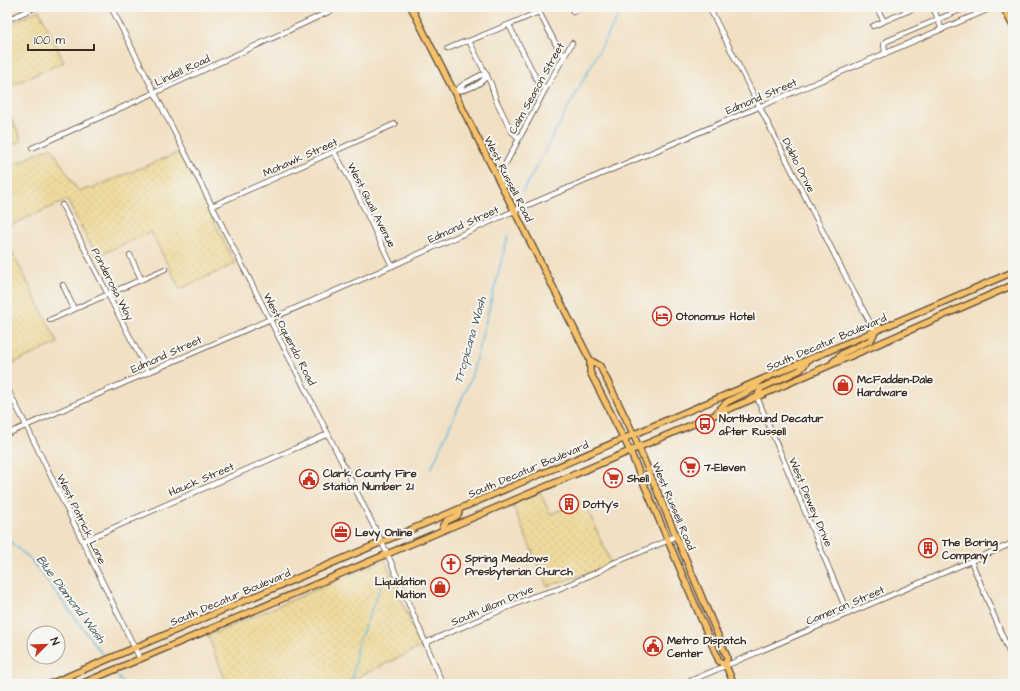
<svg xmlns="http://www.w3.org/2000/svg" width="1020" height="691" font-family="'Architects Daughter',sans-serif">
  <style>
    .sand { fill: url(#sand-dots); stroke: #94825e }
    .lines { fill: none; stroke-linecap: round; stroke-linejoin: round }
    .stream { stroke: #64bae0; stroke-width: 1.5 }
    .minor-casing { stroke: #564537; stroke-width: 6 }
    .major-casing { stroke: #564537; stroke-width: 8 }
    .minor { stroke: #fff; stroke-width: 4.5 }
    .major { stroke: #f5c16b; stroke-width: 5.5 }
    .labels { text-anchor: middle; stroke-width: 4; stroke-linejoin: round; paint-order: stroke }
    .street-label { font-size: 11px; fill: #3b2a1e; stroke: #f6f6f2 }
    .poi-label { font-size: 11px; font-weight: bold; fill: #3b2a1e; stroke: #f6f6f2; text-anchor: start }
    .water-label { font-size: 12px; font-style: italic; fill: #475558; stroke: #f6f6f2 }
  </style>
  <defs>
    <pattern id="sand-dots" width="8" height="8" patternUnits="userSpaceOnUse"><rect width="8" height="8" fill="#eeda9e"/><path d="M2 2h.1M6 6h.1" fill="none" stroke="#cdbb88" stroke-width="1.8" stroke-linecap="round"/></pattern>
  </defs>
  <rect width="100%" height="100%" fill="#f6f6f2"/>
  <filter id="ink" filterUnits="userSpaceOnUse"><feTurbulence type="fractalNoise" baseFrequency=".025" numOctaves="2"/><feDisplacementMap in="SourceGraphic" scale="8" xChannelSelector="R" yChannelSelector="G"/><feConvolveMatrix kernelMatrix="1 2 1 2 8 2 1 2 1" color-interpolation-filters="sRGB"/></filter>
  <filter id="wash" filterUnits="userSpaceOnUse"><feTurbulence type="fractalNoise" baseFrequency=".012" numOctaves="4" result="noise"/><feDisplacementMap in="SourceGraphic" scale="16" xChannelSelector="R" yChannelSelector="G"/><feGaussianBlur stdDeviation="0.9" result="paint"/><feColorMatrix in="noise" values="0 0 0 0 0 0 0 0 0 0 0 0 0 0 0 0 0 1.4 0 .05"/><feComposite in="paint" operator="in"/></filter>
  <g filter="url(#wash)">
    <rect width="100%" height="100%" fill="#f1e0c3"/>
    <g class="sand">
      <polygon points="39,10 64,62 12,85 7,76 7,26"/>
      <polygon points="7,110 22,140 7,147"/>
      <polygon points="51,147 78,191 92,188 180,152 235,264 180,289 151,232 97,256 67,200 7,227 7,168"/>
      <polygon points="7,242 58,343 7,366"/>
      <polygon points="540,492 550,514 584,501 612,566 547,586 512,504"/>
      <polygon points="385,560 421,647 343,684 227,684 208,636"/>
    </g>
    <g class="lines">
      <g class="stream">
        <polyline points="523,191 623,7"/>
        <polyline points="431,469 471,378 508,236"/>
        <polyline points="7,539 32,561 102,654"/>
        <polyline points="118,677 123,684"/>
        <polyline points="352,684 357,646 382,583"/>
      </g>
    </g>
  </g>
  <g filter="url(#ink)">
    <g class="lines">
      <g class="minor-casing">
        <g id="minor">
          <polyline points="111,7 327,432 387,553 443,684"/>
          <polyline points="538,7 539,12 560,52 564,55"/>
          <polyline points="709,7 850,285 875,332"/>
          <polyline points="876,7 884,21"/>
          <polyline points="933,7 942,30"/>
          <polyline points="969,7 980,13"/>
          <polyline points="573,12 582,7"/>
          <polyline points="7,20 36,7"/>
          <polyline points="509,25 539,84 546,88"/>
          <polyline points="873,26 917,7"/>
          <polyline points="469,41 491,84 496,100 511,131 519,138"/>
          <polyline points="447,49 464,42 469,41 539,12"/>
          <polyline points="885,54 884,44 887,41 967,7"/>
          <path d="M481 75H487C481 86 466 90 454 92L464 84Z"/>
          <polyline points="32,148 154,93 339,7"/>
          <polyline points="334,152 351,181 392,266"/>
          <polyline points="506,163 546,88 572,43"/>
          <polyline points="62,205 148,372"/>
          <polyline points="212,206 395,124"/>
          <polyline points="130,255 141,279"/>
          <polyline points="63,285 74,309"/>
          <polyline points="50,320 165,269"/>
          <polyline points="7,388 26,425 140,659"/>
          <polyline points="757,397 848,614"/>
          <polyline points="7,434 392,266 514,211 994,7"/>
          <polyline points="83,541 328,434"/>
          <polyline points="971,561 1013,661"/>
          <polyline points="425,643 532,597 556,590 600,571 611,564 667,541 675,536"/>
          <polyline points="683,684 1013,543"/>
        </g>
      </g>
      <g class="major-casing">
        <g id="major">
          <polyline points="411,7 590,360 590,372 630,451 719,661 726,666"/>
          <polyline points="1003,7 1013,26"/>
          <polyline points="1011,7 1013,11"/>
          <polyline points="590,360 600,366 631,429 727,657 726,666 734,684"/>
          <polyline points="833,362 843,353 871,340 875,332"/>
          <polyline points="757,397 761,388 800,370 806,363"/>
          <polyline points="717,412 727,402 755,388 759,381"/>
          <path d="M442 530C443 527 445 523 447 521 453 517 459 518 459 510"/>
          <polyline points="50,684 1013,272"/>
          <polyline points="81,684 757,397 1013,285"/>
        </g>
      </g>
      <use href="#minor" class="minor"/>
      <use href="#major" class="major"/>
    </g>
  </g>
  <defs>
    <g id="hotel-ring" transform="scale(1)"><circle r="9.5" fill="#f6f6f2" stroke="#c8321e" stroke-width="1.5"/><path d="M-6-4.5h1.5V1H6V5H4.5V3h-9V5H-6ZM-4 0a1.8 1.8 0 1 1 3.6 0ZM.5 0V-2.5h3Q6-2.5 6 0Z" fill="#c8321e"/></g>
    <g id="shop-ring" transform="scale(1)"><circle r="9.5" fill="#f6f6f2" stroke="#c8321e" stroke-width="1.5"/><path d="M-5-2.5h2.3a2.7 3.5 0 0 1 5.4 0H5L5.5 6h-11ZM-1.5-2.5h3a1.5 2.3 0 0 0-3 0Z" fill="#c8321e"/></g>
    <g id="bus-ring" transform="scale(1)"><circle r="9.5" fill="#f6f6f2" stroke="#c8321e" stroke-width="1.5"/><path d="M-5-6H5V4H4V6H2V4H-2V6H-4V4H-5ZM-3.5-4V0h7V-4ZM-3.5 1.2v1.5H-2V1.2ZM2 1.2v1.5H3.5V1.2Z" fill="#c8321e"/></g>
    <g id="supermarket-ring" transform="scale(1)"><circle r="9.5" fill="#f6f6f2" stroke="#c8321e" stroke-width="1.5"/><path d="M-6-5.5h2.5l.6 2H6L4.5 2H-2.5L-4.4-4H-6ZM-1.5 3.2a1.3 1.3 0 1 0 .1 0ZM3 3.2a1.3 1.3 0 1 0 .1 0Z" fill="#c8321e"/></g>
    <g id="civic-ring" transform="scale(1)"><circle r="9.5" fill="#f6f6f2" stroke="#c8321e" stroke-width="1.5"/><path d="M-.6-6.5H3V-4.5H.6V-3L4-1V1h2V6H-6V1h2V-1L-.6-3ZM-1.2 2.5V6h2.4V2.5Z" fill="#c8321e"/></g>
    <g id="building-ring" transform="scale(1)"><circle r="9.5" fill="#f6f6f2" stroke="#c8321e" stroke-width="1.5"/><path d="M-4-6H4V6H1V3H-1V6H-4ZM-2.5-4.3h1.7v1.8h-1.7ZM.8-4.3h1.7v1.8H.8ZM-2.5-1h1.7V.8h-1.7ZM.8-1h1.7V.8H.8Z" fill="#c8321e"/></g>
    <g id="office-ring" transform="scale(1)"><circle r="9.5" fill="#f6f6f2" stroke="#c8321e" stroke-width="1.5"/><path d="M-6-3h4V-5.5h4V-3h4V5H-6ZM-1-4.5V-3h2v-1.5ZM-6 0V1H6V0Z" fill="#c8321e"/></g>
    <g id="church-ring" transform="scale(1)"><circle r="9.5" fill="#f6f6f2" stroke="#c8321e" stroke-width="1.5"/><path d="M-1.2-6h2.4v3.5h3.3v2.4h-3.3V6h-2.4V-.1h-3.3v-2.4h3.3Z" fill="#c8321e"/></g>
  </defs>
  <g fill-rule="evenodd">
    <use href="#hotel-ring" x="662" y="316"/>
    <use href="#shop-ring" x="843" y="385"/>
    <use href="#bus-ring" x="705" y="424"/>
    <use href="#supermarket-ring" x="690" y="467"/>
    <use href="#supermarket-ring" x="613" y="478"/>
    <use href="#civic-ring" x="309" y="479"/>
    <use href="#building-ring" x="569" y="504"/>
    <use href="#office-ring" x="341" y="532"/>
    <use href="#building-ring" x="928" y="548"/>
    <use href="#church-ring" x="451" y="564"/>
    <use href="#shop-ring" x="440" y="587"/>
    <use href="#civic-ring" x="653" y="646"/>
  </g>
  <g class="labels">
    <g class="street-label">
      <text transform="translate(182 70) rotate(-25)" y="4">Lindell Road</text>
      <text transform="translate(536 88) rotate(-61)" y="4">Calm Season Street</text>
      <text transform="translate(761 96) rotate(-23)" y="4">Edmond Street</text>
      <text transform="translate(300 157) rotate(-24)" y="4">Mohawk Street</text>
      <text transform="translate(799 165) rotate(63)" y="4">Diablo Drive</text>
      <text transform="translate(509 179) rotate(63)" y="4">West Russell Road</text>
      <text transform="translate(372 205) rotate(63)" y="4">West Quail Avenue</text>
      <text transform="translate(463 224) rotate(-24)" y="4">Edmond Street</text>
      <text transform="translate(113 284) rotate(63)" y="4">Ponderosa Way</text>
      <text transform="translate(290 339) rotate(63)" y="4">West Oquendo Road</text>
      <text transform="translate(826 342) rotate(-23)" y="4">South Decatur Boulevard</text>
      <text transform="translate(166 354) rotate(-24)" y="4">Edmond Street</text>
      <text transform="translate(528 469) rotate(-23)" y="4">South Decatur Boulevard</text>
      <text transform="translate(201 479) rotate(-23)" y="4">Hauck Street</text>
      <text transform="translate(811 502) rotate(67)" y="4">West Dewey Drive</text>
      <text transform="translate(674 506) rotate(67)" y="4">West Russell Road</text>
      <text transform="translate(82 519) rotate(64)" y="4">West Patrick Lane</text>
      <text transform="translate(230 597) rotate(-23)" y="4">South Decatur Boulevard</text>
      <text transform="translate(492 605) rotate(-23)" y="4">South Ullom Drive</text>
      <text transform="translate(845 605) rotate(-23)" y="4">Cameron Street</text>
    </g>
    <g class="poi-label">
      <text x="676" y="320">Otonomus Hotel</text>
      <text x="857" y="383">McFadden-Dale<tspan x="857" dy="13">Hardware</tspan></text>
      <text x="719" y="422">Northbound Decatur<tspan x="719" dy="13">after Russell</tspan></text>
      <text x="704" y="471">7-Eleven</text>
      <text x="323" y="477">Clark County Fire<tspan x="323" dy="13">Station Number 21</tspan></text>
      <text x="627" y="482">Shell</text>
      <text x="583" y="508">Dotty’s</text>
      <text x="355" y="536">Levy Online</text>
      <text x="942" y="546">The Boring<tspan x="942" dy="13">Company</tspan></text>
      <text x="465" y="562">Spring Meadows<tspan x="465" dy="13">Presbyterian Church</tspan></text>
      <text x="426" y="585" text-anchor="end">Liquidation<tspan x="426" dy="13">Nation</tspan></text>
      <text x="667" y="644">Metro Dispatch<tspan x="667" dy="13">Center</tspan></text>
    </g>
    <g class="water-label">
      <text transform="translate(470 340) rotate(-74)" y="4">Tropicana Wash</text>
      <text transform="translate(71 599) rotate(53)" y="4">Blue Diamond Wash</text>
    </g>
  </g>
  <rect width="1020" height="691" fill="none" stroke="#f6f6f2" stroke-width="24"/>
  <g transform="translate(46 645) rotate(67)"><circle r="19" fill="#f6f6f2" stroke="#aba49d"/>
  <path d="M0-3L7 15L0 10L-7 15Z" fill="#c8321e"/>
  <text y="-6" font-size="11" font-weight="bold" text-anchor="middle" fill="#3b2a1e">N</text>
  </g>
  <path d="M28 44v6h66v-6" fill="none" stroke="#3b2a1e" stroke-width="2"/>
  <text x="34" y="44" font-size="12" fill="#3b2a1e" stroke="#f6f6f2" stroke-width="3" paint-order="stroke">100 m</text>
</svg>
